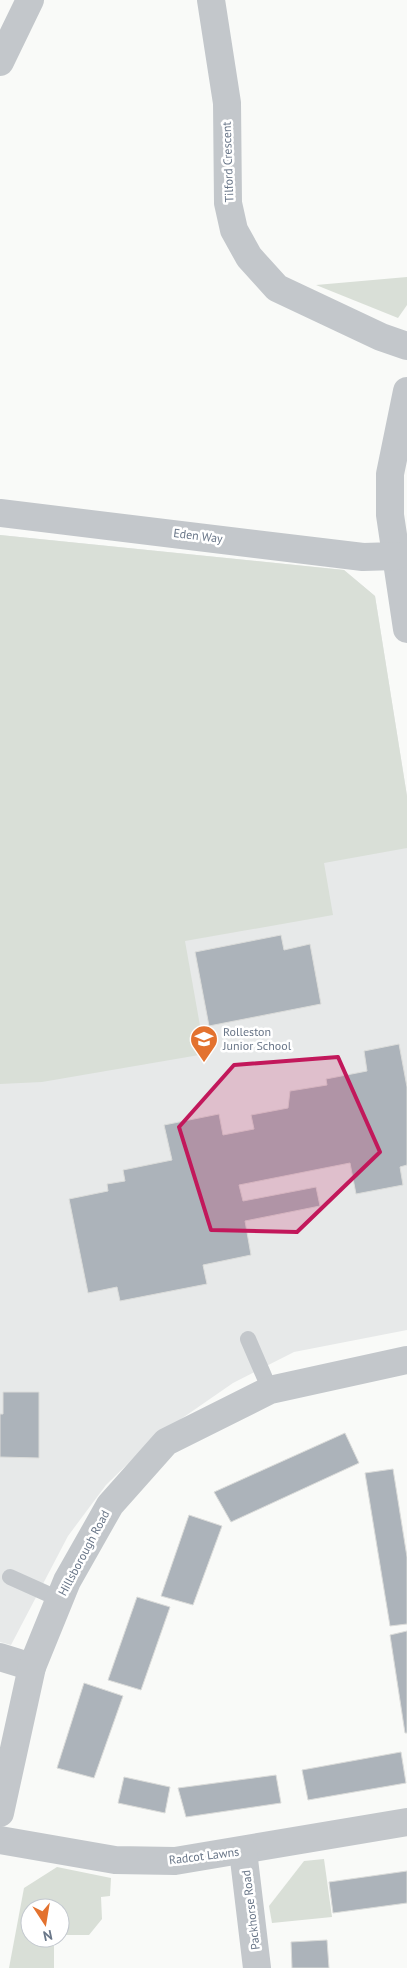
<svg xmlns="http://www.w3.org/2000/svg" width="407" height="1968" font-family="'PT Sans',sans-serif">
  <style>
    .built { fill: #e7e9e9 }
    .green { fill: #d9dfd7 }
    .building { fill: #acb3ba; stroke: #dbdcda }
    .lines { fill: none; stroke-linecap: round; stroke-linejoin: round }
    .service { stroke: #c3c7cb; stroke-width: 16 }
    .minor { stroke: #c3c7cb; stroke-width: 28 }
    .tertiary { stroke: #c3c7cb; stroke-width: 28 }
    .marked { fill: #c2185b; fill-opacity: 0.2; stroke: #c2185b; stroke-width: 4; stroke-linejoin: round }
    .labels { text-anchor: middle; stroke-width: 5; stroke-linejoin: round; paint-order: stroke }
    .street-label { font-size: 12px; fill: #697688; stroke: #fff }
    .poi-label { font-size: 12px; fill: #697688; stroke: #fff; text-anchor: start }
  </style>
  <rect width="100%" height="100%" fill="#f9faf8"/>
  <polygon class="built" points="0,535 344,570 375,596 407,796 407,1330 294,1352 233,1383 155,1437 106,1485 68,1536 11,1645 0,1642"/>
  <g class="green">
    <polygon points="407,277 407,305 398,318 316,285"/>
    <polygon points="0,535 344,570 375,596 407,796 407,848 324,863 333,915 185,941 205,1054 42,1082 0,1084"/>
    <polygon points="324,1859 332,1917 272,1923 269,1906 304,1861"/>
    <polygon points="57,1867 111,1878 110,1896 101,1897 102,1919 89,1935 60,1935 60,1908 30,1908 30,1938 54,1938 54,1968 9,1968 24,1888"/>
  </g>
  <g class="building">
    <polygon points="281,935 284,950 310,944 321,1004 209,1026 195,952"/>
    <polygon points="399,1044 407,1087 407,1165 400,1167 403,1185 356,1194 350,1163 239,1185 243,1201 316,1187 320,1206 245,1221 251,1255 203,1265 207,1284 120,1301 117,1287 88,1293 69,1199 108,1191 107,1184 125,1181 123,1170 172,1160 164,1125 219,1114 223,1135 254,1129 251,1115 288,1108 290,1091 327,1085 326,1079 367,1071 364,1051"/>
    <polygon points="3,1392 39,1392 39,1458 0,1457 0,1414 3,1414"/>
    <polygon points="345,1433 359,1463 231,1522 214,1492"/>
    <polygon points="393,1469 407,1557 407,1624 390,1626 365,1473"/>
    <polygon points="189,1515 222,1526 193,1605 161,1596"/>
    <polygon points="137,1597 170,1607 141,1690 108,1680"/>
    <polygon points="407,1631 407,1733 405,1733 390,1635"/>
    <polygon points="84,1683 123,1696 94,1778 57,1768"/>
    <polygon points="401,1752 406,1783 308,1800 302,1770"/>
    <polygon points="276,1775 281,1803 186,1817 178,1788"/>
    <polygon points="124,1777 170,1787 165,1813 118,1803"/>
    <polygon points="407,1871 407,1903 333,1913 329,1882"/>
    <polygon points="327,1940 329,1968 292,1968 291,1942"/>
  </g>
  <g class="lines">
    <g class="service">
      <polyline points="248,1339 270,1390"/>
      <polyline points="10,1577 59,1599"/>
    </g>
    <g class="minor">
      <polyline points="211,0 227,103 228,203 234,230 249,257 277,288 381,337 407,346"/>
      <polyline points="0,62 30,0"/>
      <polyline points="407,391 390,474 390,515 407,629"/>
      <polyline points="0,513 363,557 396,556"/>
      <polyline points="0,1657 32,1667"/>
      <polyline points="0,1840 115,1860 175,1861 407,1822"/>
      <polyline points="243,1851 257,1968"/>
    </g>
    <polyline class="tertiary" points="0,1813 32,1667 67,1581 110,1505 166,1442 270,1390 407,1360"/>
  </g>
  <path class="marked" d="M338 1057 380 1152 297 1232 211 1230 179 1127 234 1065Z"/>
  <defs>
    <g id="school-pin" transform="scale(1.4375)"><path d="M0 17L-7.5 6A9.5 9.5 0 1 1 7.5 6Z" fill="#e3722f" stroke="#fff"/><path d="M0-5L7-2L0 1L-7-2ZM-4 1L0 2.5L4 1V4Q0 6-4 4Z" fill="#fff"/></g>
  </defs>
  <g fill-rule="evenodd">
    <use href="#school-pin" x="204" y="1039"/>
  </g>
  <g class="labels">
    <g class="street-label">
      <text transform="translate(228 162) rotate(-92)" y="4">Tilford Crescent</text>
      <text transform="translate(198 536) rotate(7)" y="4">Eden Way</text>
      <text transform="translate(84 1553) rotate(-62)" y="4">Hillsborough Road</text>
      <text transform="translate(204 1856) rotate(-7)" y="4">Radcot Lawns</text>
      <text transform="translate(251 1910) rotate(-97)" y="4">Packhorse Road</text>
    </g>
    <g class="poi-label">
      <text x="223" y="1036">Rolleston<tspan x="223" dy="14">Junior School</tspan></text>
    </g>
  </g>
  <g transform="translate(45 1923) rotate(168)"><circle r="24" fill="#ffffff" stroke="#c3c8cf"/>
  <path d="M0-4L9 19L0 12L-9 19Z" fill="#e3722f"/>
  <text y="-8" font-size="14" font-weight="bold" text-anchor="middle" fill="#697688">N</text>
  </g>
</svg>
